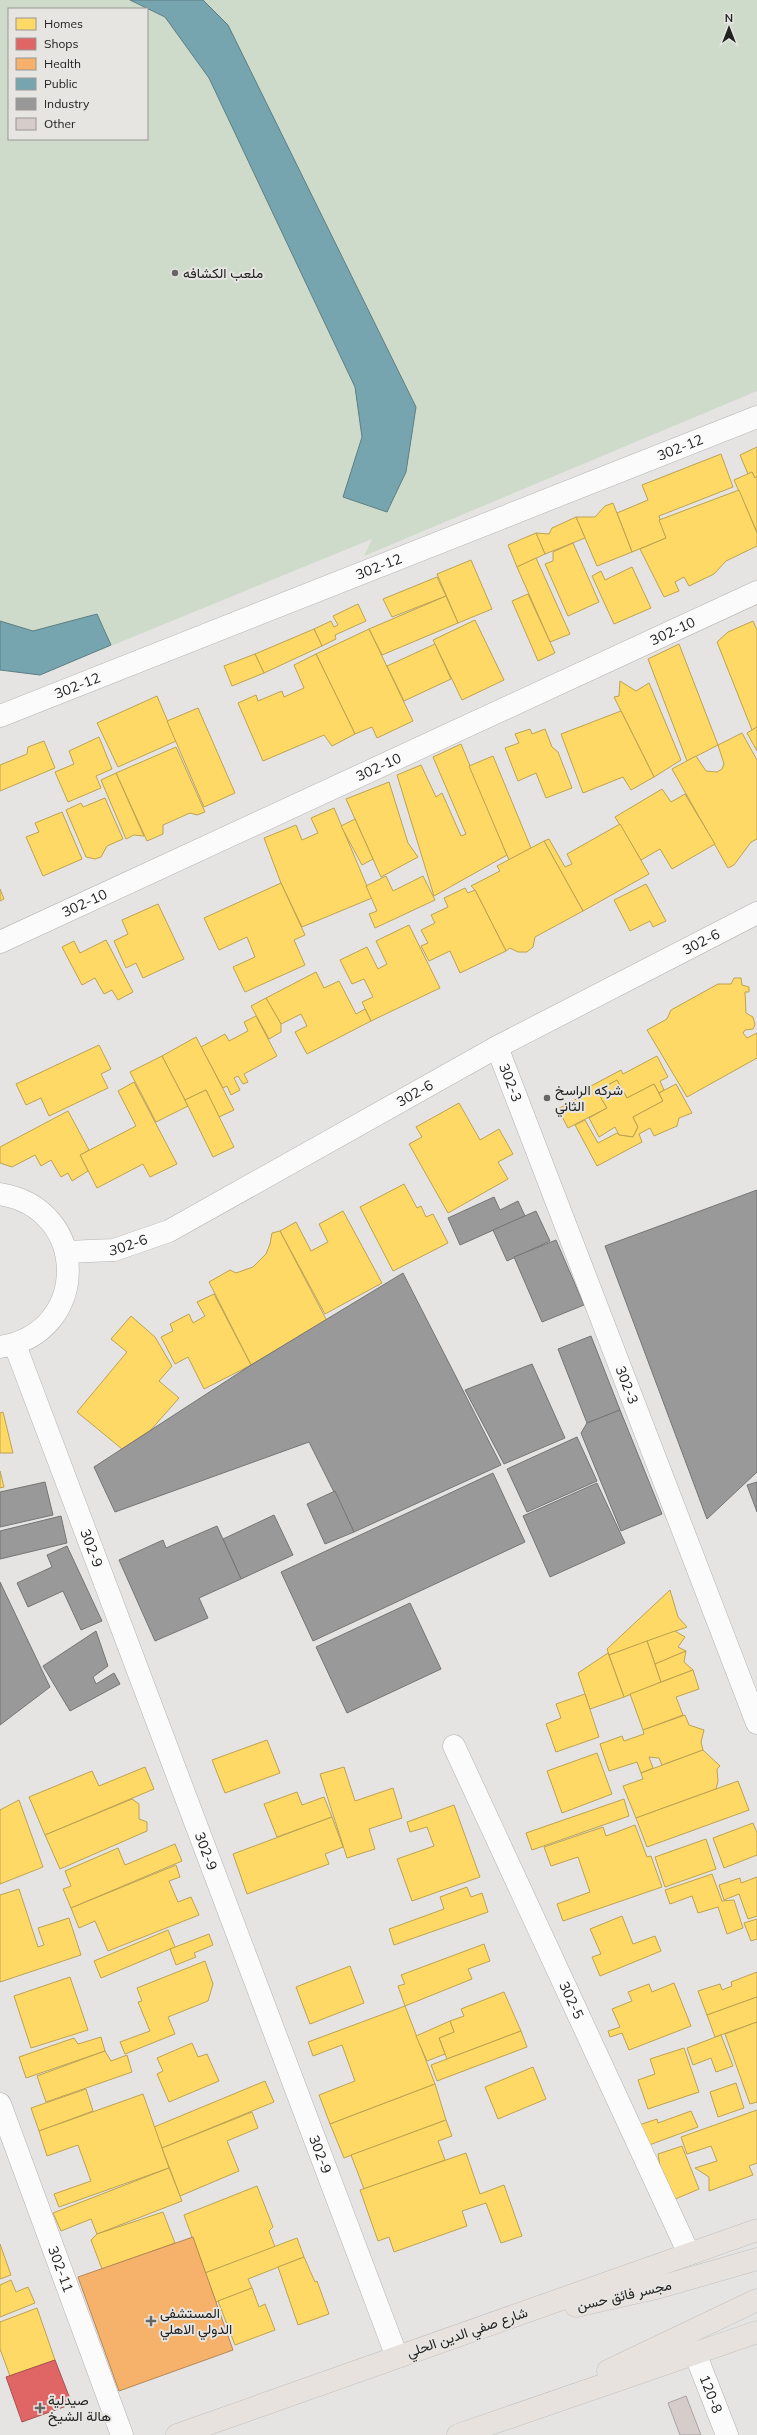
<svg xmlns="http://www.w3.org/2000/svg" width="757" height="2435" font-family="Mulish,Vazirmatn,sans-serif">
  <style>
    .green { fill: #cedbca; fill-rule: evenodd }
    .homes { fill: #ffd966; stroke: #bda251 }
    .shops { fill: #e06666; stroke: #a75251 }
    .health { fill: #f6b26b; stroke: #b68755 }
    .public { fill: #76a5af; stroke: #5d7e84 }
    .industry { fill: #999; stroke: #757575 }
    .building { fill: #d6cdcb; stroke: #a6a5a4 }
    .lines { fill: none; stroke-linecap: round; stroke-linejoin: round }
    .minor-casing { stroke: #b4b2b2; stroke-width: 23 }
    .primary-casing { stroke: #c1c1c0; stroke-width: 23 }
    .minor { stroke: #fbfbfb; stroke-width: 22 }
    .primary { stroke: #e7e2dd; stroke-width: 22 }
    .poi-dot { fill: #666665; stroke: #e6e5e2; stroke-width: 1.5 }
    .labels { text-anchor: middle; stroke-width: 4; stroke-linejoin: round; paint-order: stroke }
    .poi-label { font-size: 14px; fill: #222221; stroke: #e6e5e2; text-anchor: start }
    .street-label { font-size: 14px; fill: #222221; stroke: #e6e5e2 }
  </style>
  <rect width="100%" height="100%" fill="#e5e4e3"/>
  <path class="green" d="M0 0H757V391L364 556 372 539 40 675 0 670ZM9 9H147V139H9Z"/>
  <g class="homes">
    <polygon points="757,447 757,477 755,478 752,472 748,474 740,455"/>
    <polygon points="721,454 733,487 659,516 666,538 632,552 617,513 648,500 642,485"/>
    <polygon points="752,472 755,478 757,477 757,532 734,480"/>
    <polygon points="739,490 757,533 757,546 726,561 714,574 689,586 684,577 675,582 679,591 664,597 640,549 666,538 659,520"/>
    <polygon points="613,503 632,552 597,566 576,517 595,517 605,506"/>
    <polygon points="576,517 585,538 545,554 536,533 549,534 552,528"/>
    <polygon points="536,533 545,554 517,567 508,545"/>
    <polygon points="573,543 599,602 568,616 545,564 553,561 553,552"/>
    <polygon points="536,558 570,634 550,642 517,567"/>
    <polygon points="471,560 492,609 458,623 437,574"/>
    <polygon points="632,567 651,608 614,624 592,576 601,571 605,580"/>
    <polygon points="437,577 446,596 392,617 383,599"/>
    <polygon points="528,594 555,653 538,661 512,601"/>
    <polygon points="446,596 458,623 382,655 369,629"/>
    <polygon points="358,604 366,621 335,635 336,639 322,646 314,629 331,621 334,627 338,625 333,616"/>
    <polygon points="475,620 504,680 462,700 433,640"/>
    <polygon points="753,621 757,630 757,727 752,730 717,642 728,632"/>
    <polygon points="314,629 322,646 264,673 255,654"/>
    <polygon points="369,629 413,721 377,738 372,727 355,734 316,654"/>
    <polygon points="435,644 451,679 404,701 387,666"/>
    <polygon points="679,644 718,745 687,761 648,659"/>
    <polygon points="255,654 264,673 232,686 224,666"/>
    <polygon points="316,654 355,734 332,746 324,735 263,761 238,703 256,695 258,701 282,691 284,697 304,688 294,665"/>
    <polygon points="620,681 636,691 649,683 681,760 654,777 614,697 619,696"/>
    <polygon points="157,696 176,741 118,767 97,723"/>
    <polygon points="198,708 235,793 204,807 167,721"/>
    <polygon points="621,711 654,777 631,790 623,777 583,793 561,734"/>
    <polygon points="757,727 757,751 747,733"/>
    <polygon points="530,729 532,734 545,729 552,747 558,752 572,788 546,798 536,773 518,781 505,748 519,743 515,734"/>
    <polygon points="742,733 757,760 757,839 751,842 734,865 728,868 672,769 696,756 706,771 717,772 722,769 724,764 718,745"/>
    <polygon points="99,737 112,769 96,776 101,788 68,802 55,772 74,764 69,751"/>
    <polygon points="44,741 55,768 0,791 0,765 27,754 28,747"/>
    <polygon points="461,744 507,855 434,896 397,775 421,765 436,797 442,793 461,836 466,834 433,757"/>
    <polygon points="176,747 205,812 197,815 190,813 163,825 163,834 147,841 116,773"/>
    <polygon points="493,756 531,848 509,860 469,766"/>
    <polygon points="116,773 144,836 134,835 126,839 101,780"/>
    <polygon points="389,782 408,843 418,857 381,877 346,799"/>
    <polygon points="662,789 671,802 685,794 715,844 672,869 660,849 641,860 615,817"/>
    <polygon points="105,798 123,839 107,846 101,857 95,859 86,857 66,810 81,803 83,807"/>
    <polygon points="334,808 372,898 302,927 281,883 264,838 296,825 302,840 318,833 311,818"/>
    <polygon points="62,812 82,859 43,876 26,837 39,832 35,823"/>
    <polygon points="355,819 373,859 362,865 341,826"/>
    <polygon points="620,824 649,874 583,911 544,841 549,839 565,867 572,864 567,854"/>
    <polygon points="544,841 583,911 535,937 533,947 527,952 518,952 510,948 506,951 475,890 471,886 500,871 497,866"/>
    <polygon points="386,876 393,891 423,876 435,900 375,928 369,914 377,911 366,886"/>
    <polygon points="281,883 305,935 294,940 305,965 245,992 233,967 255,957 247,937 219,950 204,918"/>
    <polygon points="646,884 666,921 653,927 650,921 630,931 614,900"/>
    <polygon points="465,888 468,893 475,890 506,951 460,973 450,951 429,961 421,946 428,943 421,930 435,923 431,915 448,907 444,898"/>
    <polygon points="0,889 4,899 0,901"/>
    <polygon points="158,904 184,959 143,978 136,963 126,968 114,941 128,934 122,920"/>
    <polygon points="409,925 440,988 371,1021 362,1002 373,997 364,979 352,984 340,960 367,947 378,969 387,964 376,941"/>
    <polygon points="106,940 133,992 118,1000 112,990 104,994 95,978 82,985 62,947 74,941 80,953"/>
    <polygon points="316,972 324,988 339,981 356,1014 365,1009 371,1021 307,1054 295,1032 307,1026 301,1014 281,1024 266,998"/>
    <polygon points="734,978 741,978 742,985 749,987 749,992 745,992 746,1013 753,1017 755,1025 753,1029 745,1030 743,1033 747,1038 757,1033 757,1058 687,1097 647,1030 667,1019 671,1010 718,984 731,984"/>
    <polygon points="266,998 281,1024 281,1032 269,1039 251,1006"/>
    <polygon points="256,1016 277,1056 244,1074 248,1082 243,1084 238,1076 234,1078 240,1090 231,1095 227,1086 223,1088 201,1047 225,1034 229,1041 248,1031 244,1022"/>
    <polygon points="196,1037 234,1110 219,1117 206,1090 185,1100 162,1056"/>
    <polygon points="99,1045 111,1069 101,1074 108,1088 49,1116 41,1098 26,1105 16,1084"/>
    <polygon points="162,1056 188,1106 156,1122 130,1072"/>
    <polygon points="657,1056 668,1077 660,1081 664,1090 659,1093 654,1084 627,1098 617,1080 597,1091 607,1108 568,1128 558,1109 591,1091 589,1087 621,1070 623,1074"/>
    <polygon points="617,1080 627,1098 654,1084 663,1101 633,1117 638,1127 633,1137 619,1135 615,1127 599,1137 589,1118 607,1108 597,1091"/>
    <polygon points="134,1082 177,1164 150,1177 143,1164 97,1188 80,1155 136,1126 118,1091"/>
    <polygon points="676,1084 692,1113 679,1118 677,1126 654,1136 650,1128 639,1134 642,1142 597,1166 575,1125 585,1120 598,1143 617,1133 619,1135 633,1137 638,1127 633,1117 663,1101 659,1093"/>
    <polygon points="206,1090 234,1147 213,1157 185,1100"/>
    <polygon points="459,1103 480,1140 499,1129 513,1154 498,1162 508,1179 448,1213 409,1144 422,1137 416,1127"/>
    <polygon points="68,1111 89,1150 80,1155 88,1171 72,1181 68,1173 61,1177 51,1160 41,1166 35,1155 12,1167 0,1163 0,1147"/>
    <polygon points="404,1184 417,1208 421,1206 426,1217 433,1214 448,1243 393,1271 360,1207"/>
    <polygon points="343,1211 382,1283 325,1314 280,1231 296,1222 311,1251 328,1242 319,1224"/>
    <polygon points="280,1231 327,1321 251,1365 209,1282 230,1270 236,1273 253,1267 266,1254 270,1244 272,1233"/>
    <polygon points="214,1294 251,1365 204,1389 188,1357 175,1364 161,1337 173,1331 170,1324 189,1314 193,1323 205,1316 197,1302"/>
    <polygon points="131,1316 155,1337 172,1366 159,1381 179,1398 149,1432 122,1449 77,1412 127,1352 111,1339"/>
    <polygon points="3,1412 13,1453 0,1453 0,1413"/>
    <polygon points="0,1471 4,1487 0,1488"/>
    <polygon points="670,1590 678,1617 687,1627 609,1655 607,1649"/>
    <polygon points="675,1631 685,1637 678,1647 686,1651 655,1664 647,1641"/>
    <polygon points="647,1641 661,1682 624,1697 609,1655"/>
    <polygon points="686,1651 684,1662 693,1670 661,1682 655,1664"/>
    <polygon points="608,1653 624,1697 590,1709 578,1673"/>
    <polygon points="693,1670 699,1689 676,1697 683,1715 643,1730 630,1694"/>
    <polygon points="585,1694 599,1737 556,1752 546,1724 561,1718 556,1704"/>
    <polygon points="685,1715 689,1725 704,1730 701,1742 703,1750 662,1765 659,1758 649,1757 653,1768 641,1773 637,1762 609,1771 600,1744 622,1736 624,1741 644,1734 643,1730"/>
    <polygon points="267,1740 280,1773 225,1793 212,1760"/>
    <polygon points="703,1750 720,1766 717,1769 718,1781 716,1789 636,1818 623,1786 643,1779 641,1773"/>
    <polygon points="597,1753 612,1794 562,1813 547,1771"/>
    <polygon points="145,1767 154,1789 45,1835 29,1797 92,1771 99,1786"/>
    <polygon points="344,1767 355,1801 393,1788 402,1818 369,1829 375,1849 347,1858 320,1774"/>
    <polygon points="738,1781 749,1810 647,1847 636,1818"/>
    <polygon points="297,1792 302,1805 324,1797 332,1817 277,1837 264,1804"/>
    <polygon points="132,1799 139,1804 139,1819 147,1822 147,1831 60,1869 45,1835"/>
    <polygon points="624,1799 629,1816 532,1850 526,1833"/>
    <polygon points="19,1800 43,1867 0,1884 0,1810"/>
    <polygon points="454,1805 480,1877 412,1901 397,1859 434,1846 427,1827 410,1832 407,1822"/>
    <polygon points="332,1817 343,1847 325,1854 329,1864 247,1894 233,1854"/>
    <polygon points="753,1823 757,1833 757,1855 724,1868 713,1838"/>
    <polygon points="635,1825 647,1857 651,1856 662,1887 563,1921 557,1904 590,1892 578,1857 551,1866 544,1847 603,1827 606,1836"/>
    <polygon points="706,1839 716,1869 665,1887 655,1857"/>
    <polygon points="175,1844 182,1861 71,1908 63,1889 71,1886 65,1871 118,1848 125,1865"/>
    <polygon points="176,1865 180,1877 169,1881 178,1902 191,1897 199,1915 108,1951 95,1921 79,1928 71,1908"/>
    <polygon points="712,1874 722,1901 734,1900 743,1928 727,1934 718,1907 698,1913 692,1896 670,1904 665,1890"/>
    <polygon points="757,1877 757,1916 748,1919 739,1894 724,1900 719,1885 740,1878 741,1883"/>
    <polygon points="467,1887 471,1897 482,1893 488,1912 394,1945 389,1929 444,1909 440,1897"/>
    <polygon points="19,1889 38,1947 44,1945 38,1928 69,1918 81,1955 0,1982 0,1895"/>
    <polygon points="622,1916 633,1944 655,1936 661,1951 600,1976 592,1957 601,1954 590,1929"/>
    <polygon points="757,1919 757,1939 751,1941 744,1923"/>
    <polygon points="168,1930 175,1947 101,1978 94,1961"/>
    <polygon points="209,1934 213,1945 194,1953 196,1957 176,1965 170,1949"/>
    <polygon points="484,1944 490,1961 468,1969 472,1979 405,2006 398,1986 405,1984 401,1975"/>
    <polygon points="205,1961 213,1984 208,2001 168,2017 175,2034 125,2054 120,2042 150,2031 138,2002 142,2001 137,1988"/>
    <polygon points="350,1966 364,2003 310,2024 296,1987"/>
    <polygon points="757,1972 757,1997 707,2015 698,1991 720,1984 722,1990 732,1986 731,1982"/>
    <polygon points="70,1977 88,2030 31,2048 14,1996"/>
    <polygon points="674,1983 691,2026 629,2050 622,2033 610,2037 608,2031 620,2027 612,2009 632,2001 628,1992 649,1984 652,1992"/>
    <polygon points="504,1992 521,2031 447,2059 439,2038 454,2032 450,2021 464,2016 461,2009"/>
    <polygon points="757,1997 757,2022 715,2037 707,2015"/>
    <polygon points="405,2006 435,2084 330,2124 319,2095 355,2081 342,2045 313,2056 308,2042"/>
    <polygon points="450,2021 454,2032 439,2038 445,2054 427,2061 416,2036"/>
    <polygon points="757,2022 757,2102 750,2104 725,2034"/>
    <polygon points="521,2031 527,2047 437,2081 431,2065"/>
    <polygon points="721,2035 733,2066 716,2072 711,2058 693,2065 687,2048"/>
    <polygon points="101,2037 105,2051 26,2078 19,2057 74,2038 78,2044"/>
    <polygon points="192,2043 198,2057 207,2054 219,2081 169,2102 157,2074 163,2071 157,2058"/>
    <polygon points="684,2048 699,2092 648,2109 638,2080 655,2074 650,2059"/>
    <polygon points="105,2051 111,2061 127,2055 132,2072 46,2102 37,2076"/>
    <polygon points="533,2067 546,2099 498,2119 485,2087"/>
    <polygon points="265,2081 274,2102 162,2148 154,2127"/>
    <polygon points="736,2083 744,2108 718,2117 710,2092"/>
    <polygon points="435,2084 446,2120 344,2158 330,2124"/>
    <polygon points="86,2089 93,2111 39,2131 31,2108"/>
    <polygon points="143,2094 169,2168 59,2207 54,2194 91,2181 78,2145 47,2156 39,2131"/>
    <polygon points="757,2110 757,2163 749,2166 753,2175 709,2191 709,2177 695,2168 717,2161 711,2146 687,2154 681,2137"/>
    <polygon points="691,2111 698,2127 641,2148 633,2127 657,2119 658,2123"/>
    <polygon points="252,2112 258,2128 227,2141 239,2171 180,2196 162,2148"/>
    <polygon points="446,2120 452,2136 438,2141 445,2160 364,2189 351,2155"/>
    <polygon points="682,2146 699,2189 666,2203 658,2154"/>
    <polygon points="466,2153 480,2194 504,2185 522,2236 501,2243 486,2203 462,2211 467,2226 394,2252 389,2237 378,2241 360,2190"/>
    <polygon points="169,2168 182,2201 97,2234 91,2219 61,2231 53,2213"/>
    <polygon points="257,2186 273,2227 269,2231 275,2247 205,2273 184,2215"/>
    <polygon points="163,2212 175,2243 102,2269 91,2240 97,2234"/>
    <polygon points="297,2238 304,2257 248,2279 252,2288 216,2302 205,2273"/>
    <polygon points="0,2244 11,2275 0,2279"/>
    <polygon points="304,2257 315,2282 317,2281 329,2314 298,2325 278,2267"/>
    <polygon points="11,2280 16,2292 28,2287 35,2303 0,2317 0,2285"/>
    <polygon points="252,2288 259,2307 265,2304 275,2330 235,2345 218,2301"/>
    <polygon points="37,2308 55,2360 10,2376 0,2349 0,2322"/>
  </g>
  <polygon class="shops" points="55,2360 72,2404 22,2422 6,2377"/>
  <polygon class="health" points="193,2237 233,2350 119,2391 78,2277"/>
  <g class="public">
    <polygon points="130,0 203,0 228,25 416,407 406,472 387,512 343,497 362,437 355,387 209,78 165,17"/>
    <polygon points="97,614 111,645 40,675 0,670 0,621 33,631"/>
  </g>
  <g class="industry">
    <polygon points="757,1190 757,1472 707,1519 605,1246"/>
    <polygon points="494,1197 500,1210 518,1201 525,1216 460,1245 448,1218"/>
    <polygon points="536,1211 550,1241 507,1261 493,1230"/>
    <polygon points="556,1240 584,1305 542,1322 514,1257"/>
    <polygon points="403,1273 501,1465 354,1532 309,1442 115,1512 94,1467 251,1365"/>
    <polygon points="591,1336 620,1410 587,1423 558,1349"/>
    <polygon points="532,1364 565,1438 504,1464 465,1390"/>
    <polygon points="620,1410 662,1514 621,1531 581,1433 587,1423"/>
    <polygon points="577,1437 597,1481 527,1512 507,1469"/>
    <polygon points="493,1473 525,1542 313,1641 281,1572"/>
    <polygon points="45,1482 53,1515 0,1527 0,1492"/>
    <polygon points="757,1482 757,1512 747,1485"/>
    <polygon points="597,1483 625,1543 550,1577 523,1516"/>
    <polygon points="335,1491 354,1532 325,1544 307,1504"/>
    <polygon points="274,1515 293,1555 241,1579 223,1539"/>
    <polygon points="61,1516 67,1543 0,1559 0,1531"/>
    <polygon points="217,1526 241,1579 199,1598 208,1618 155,1641 119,1560 163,1540 166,1548"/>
    <polygon points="67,1546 102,1621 81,1630 63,1591 28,1607 17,1583 52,1567 47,1555"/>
    <polygon points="0,1582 50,1687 0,1725"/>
    <polygon points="410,1603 441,1669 347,1713 316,1647"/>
    <polygon points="96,1631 108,1666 93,1677 96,1684 114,1673 120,1684 70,1711 43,1666"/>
  </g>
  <polygon class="building" points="686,2396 701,2435 680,2435 668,2403"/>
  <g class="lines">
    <g class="minor-casing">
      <g id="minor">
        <path id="s1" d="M0 716 757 417"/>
        <path id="s2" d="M0 942 757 592"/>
        <path id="s3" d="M497 1047 757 1723"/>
        <path d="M0 1194C90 1208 91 1333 0 1347"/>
        <path id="s4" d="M66 1252 114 1250 169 1231 497 1047 757 913"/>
        <path id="s5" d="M15 1345 397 2357"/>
        <path id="s6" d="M454 1746 689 2254"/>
        <path id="s7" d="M0 2104 122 2435"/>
        <path id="s8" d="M695 2353 727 2435"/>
      </g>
    </g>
    <g class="primary-casing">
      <g id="primary">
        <polyline points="576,2306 660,2287 757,2259"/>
        <polyline points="608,2371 757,2300"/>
        <polyline points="177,2435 757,2230"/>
        <polyline points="458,2435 757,2332"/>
      </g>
    </g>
    <use href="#minor" class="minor"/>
    <use href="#primary" class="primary"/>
  </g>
  <g class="poi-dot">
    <circle cx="175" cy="273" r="4"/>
    <circle cx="547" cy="1098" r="4"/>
    <path d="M149 2315h4v4h4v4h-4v4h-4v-4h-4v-4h4z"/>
    <path d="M38 2402h4v4h4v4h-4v4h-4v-4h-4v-4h4z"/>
  </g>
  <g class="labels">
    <g class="poi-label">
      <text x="183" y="278">ملعب الكشافه</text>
      <text x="555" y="1095">شركه الراسخ<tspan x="555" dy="16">الثاني</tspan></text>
      <text x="160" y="2318">المستشفى<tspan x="160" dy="16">الدولي الاهلي</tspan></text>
      <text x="48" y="2405">صيدلية<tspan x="48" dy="16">هالة الشيخ</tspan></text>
    </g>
    <g class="street-label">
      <text dy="5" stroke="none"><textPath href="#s1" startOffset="731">302-12</textPath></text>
      <text dy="5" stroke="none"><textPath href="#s1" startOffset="407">302-12</textPath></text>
      <text dy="5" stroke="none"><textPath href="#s2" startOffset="741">302-10</textPath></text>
      <text dy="5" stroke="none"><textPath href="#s1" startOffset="83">302-12</textPath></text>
      <text dy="5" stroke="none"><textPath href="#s2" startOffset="417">302-10</textPath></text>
      <text dy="5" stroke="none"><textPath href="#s2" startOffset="93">302-10</textPath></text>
      <text dy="5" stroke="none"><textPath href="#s4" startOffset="712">302-6</textPath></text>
      <text dy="5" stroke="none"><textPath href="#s3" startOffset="38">302-3</textPath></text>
      <text dy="5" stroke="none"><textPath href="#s4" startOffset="388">302-6</textPath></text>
      <text dy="5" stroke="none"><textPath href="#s4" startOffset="63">302-6</textPath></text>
      <text dy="5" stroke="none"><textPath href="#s3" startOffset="362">302-3</textPath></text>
      <text dy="5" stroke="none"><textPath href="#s5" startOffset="217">302-9</textPath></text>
      <text dy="5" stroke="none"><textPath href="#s5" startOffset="541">302-9</textPath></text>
      <text dy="5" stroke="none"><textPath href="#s6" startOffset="280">302-5</textPath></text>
      <text dy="5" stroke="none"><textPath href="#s5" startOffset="865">302-9</textPath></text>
      <text dy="5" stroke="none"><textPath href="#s7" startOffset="176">302-11</textPath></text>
      <text transform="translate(624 2295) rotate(-13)" y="5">مجسر فائق حسن</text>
      <text transform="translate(467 2332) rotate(-19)" y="5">شارع صفي الدين الحلي</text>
      <text dy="5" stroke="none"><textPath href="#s8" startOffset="44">120-8</textPath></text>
    </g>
  </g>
  <rect x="8" y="8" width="140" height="132" fill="#e6e5e2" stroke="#989795"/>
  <rect x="16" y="18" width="20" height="12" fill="#ffd966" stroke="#989795"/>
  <text x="44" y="28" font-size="12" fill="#222221">Homes</text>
  <rect x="16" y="38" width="20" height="12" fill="#e06666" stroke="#989795"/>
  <text x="44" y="48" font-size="12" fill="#222221">Shops</text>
  <rect x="16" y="58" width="20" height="12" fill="#f6b26b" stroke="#989795"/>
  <text x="44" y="68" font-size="12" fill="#222221">Health</text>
  <rect x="16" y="78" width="20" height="12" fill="#76a5af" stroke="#989795"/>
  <text x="44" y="88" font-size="12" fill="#222221">Public</text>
  <rect x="16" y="98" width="20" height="12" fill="#999999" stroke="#989795"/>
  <text x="44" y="108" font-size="12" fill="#222221">Industry</text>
  <rect x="16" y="118" width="20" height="12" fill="#d6cdcb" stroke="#989795"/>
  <text x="44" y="128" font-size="12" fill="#222221">Other</text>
  <g transform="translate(729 28)" stroke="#e6e5e2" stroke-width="3" paint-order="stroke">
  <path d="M0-3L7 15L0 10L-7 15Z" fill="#222221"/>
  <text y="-6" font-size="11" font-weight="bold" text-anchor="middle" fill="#222221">N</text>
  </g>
</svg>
